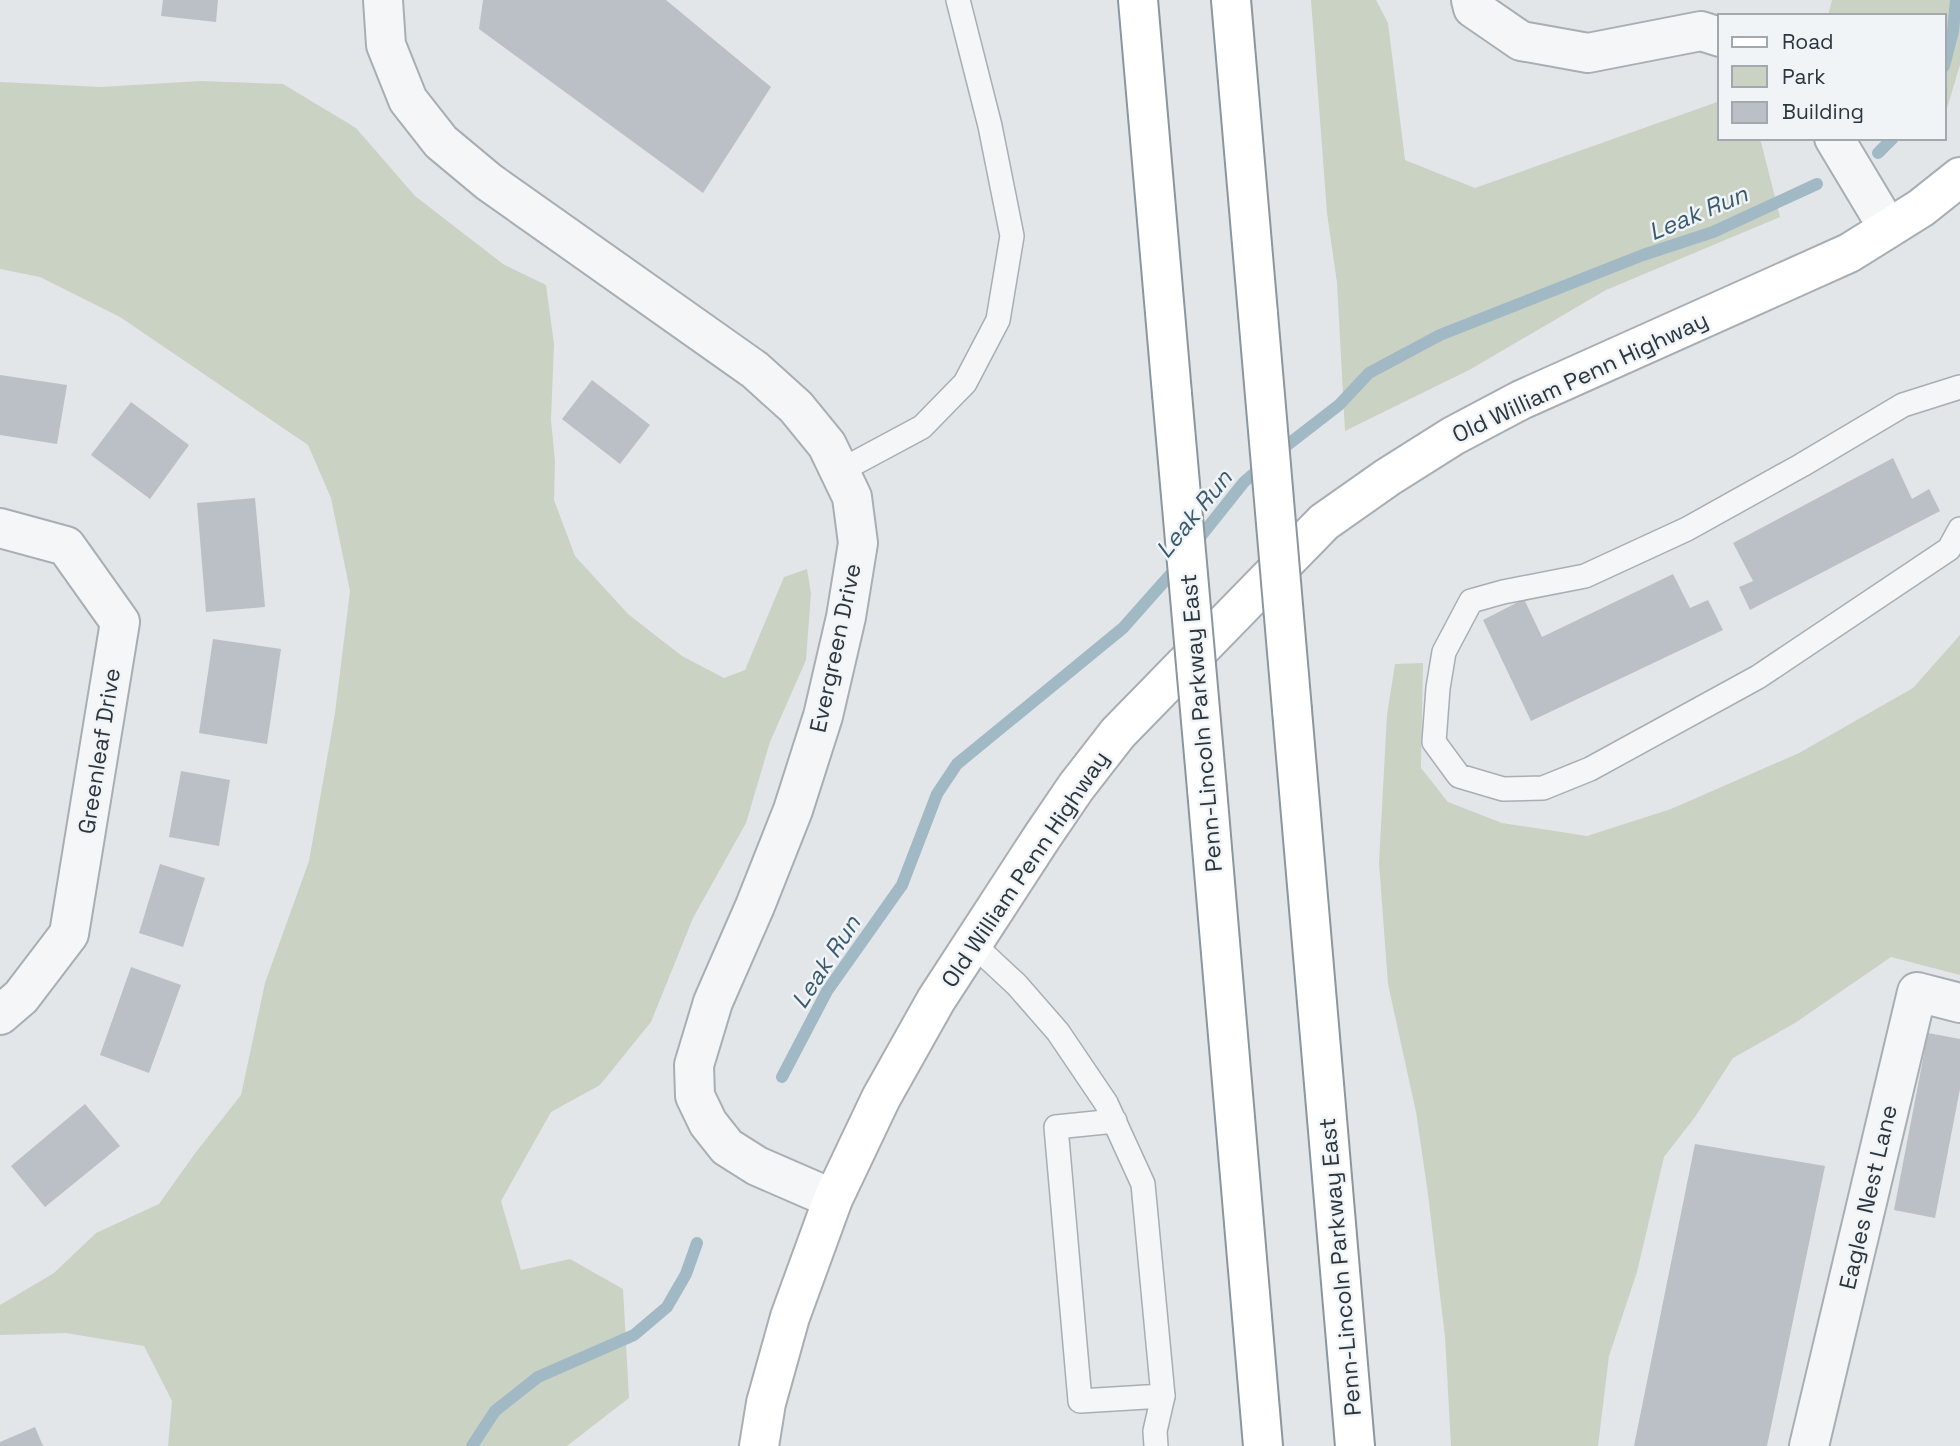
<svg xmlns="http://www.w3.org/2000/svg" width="1960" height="1446" font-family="'Space Grotesk',sans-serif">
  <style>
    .green { fill: #cad2c4 }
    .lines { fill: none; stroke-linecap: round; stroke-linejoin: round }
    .stream { stroke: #a1b9c5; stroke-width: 12 }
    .building { fill: #bac0c5 }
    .service-casing { stroke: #a8aeb3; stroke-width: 26 }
    .minor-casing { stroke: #a8aeb3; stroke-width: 42 }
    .secondary-casing { stroke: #a8aeb3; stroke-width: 42 }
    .motorway-casing { stroke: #8b969e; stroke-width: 42 }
    .service { stroke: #f4f6f7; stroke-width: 23 }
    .minor { stroke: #f4f6f7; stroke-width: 38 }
    .secondary { stroke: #fff; stroke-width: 38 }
    .motorway { stroke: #fff; stroke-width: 38 }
    .motorway-bridge-casing { stroke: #8b969e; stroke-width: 42; stroke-linecap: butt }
    .motorway-bridge { stroke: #fff; stroke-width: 38 }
    .labels { text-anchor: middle; stroke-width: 5; stroke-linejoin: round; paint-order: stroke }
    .street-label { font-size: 23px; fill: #2c363f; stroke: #f1f4f6 }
    .water-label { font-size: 24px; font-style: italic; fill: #3a5b6f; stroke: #f1f4f6 }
  </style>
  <rect width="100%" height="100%" fill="#e2e6e9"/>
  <g class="green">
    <polygon points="1311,0 1376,0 1388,23 1405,160 1475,188 1720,101 1720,138 1760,138 1780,217 1606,290 1471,369 1345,431 1337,283 1327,213"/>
    <polygon points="1832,0 1960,0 1960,65 1944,118 1944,16 1828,16"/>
    <polygon points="200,81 283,84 356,128 415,196 503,264 546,285 554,344 551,420 555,461 554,500 575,556 628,614 682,656 724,678 745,670 784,577 807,569 811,593 806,660 770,742 746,823 693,918 651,1022 600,1085 551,1112 501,1201 521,1270 570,1259 623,1289 629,1398 567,1446 168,1446 172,1401 144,1346 66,1333 0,1335 0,1305 54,1273 96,1233 159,1204 196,1152 241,1095 265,983 309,861 335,713 350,591 331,498 308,445 120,317 40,277 0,269 0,82 101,87"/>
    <polygon points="1960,635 1960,975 1891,957 1795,1023 1733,1058 1695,1117 1664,1157 1637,1272 1609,1356 1598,1446 1451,1446 1445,1337 1428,1194 1416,1112 1388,984 1379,863 1387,715 1395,664 1423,663 1421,768 1448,802 1502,823 1587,836 1671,809 1799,753 1913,688"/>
  </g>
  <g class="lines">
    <g class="stream">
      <polyline points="1944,66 1953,31 1956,0"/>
      <polyline points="1878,153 1893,138"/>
      <polyline points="1277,453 1339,405 1369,373 1440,335 1643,255 1713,232 1817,184"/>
      <polyline points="1193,546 1244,482 1264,465"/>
      <polyline points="782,1077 827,991 902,885 937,794 957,764 1123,628 1178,566"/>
      <polyline points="472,1446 495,1411 538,1377 634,1335 667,1307 686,1274 697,1243"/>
    </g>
  </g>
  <g class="building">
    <polygon points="163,0 218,0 216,22 161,16"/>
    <polygon points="483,0 666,0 771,87 703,193 479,29"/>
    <polygon points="0,375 67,385 57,444 0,435"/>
    <polygon points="592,380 650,425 620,464 562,419"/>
    <polygon points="131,402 189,445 150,499 91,455"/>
    <polygon points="1893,458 1912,499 1929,489 1940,511 1750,610 1739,587 1753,581 1733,543"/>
    <polygon points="255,498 265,607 206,612 197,503"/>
    <polygon points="1673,574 1690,608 1708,600 1723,630 1531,721 1483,620 1524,599 1542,637"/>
    <polygon points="213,639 281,649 267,744 199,733"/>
    <polygon points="181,771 230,780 219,846 169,837"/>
    <polygon points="160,864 205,878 183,947 139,933"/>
    <polygon points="131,967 181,985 149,1073 100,1055"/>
    <polygon points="1928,1033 1960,1039 1960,1089 1935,1218 1894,1210"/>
    <polygon points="85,1104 120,1146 45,1207 11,1166"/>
    <polygon points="1695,1144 1825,1166 1767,1446 1634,1446"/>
    <polygon points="35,1427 43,1446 0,1446 0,1442"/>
  </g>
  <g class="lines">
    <g class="service-casing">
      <g id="service">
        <polyline points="1960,387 1903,405 1802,465 1687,529 1585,576 1503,592 1471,601 1444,652 1438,688 1434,742 1459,776 1503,789 1543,788 1590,769 1758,677 1949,549 1960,529"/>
        <polyline points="840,471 922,427 965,383 998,320 1012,236 990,126 958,0"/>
        <polyline points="973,944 1017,985 1058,1032 1106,1103 1143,1184 1163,1396 1080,1401 1056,1127 1115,1121"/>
        <polyline points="1156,1446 1155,1431 1163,1396"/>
      </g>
    </g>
    <g class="minor-casing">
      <g id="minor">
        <polyline points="383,0 386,45 408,100 441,142 489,182 755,370 796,407 827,445 852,497 858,543 846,617 823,716 793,810 755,906 713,1002 694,1065 695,1096 708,1123 727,1147 757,1166 833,1199"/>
        <polyline points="1471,0 1473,8 1521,41 1588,53 1701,31 1720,37"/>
        <polyline points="1834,138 1888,228"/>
        <polyline points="0,528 66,546 120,622 69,934 21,997 0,1015"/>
        <polyline points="1809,1446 1917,992 1960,1003"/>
      </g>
    </g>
    <g class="secondary-casing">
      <polyline id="secondary" points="759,1446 766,1403 790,1317 833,1199 881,1098 936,1000 1042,837 1076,787 1118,733 1324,522 1388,477 1453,436 1521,400 1849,253 1921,208 1960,177"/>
    </g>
    <g class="motorway-casing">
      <g id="motorway">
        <polyline points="1138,0 1172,394"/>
        <polyline points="1231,0 1258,314"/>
        <polyline points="1292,710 1355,1446"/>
        <polyline points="1207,789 1263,1446"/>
      </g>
    </g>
    <use href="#service" class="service"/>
    <use href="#minor" class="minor"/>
    <use href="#secondary" class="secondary"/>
    <use href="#motorway" class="motorway"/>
    <g class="motorway-bridge-casing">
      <g id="motorway-bridge">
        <polyline points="1258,314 1292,710"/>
        <polyline points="1172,394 1207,789"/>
      </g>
    </g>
    <use href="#motorway-bridge" class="motorway-bridge"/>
  </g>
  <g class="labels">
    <g class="street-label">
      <text transform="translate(1580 377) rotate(-25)" y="8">Old William Penn Highway</text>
      <text transform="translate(835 648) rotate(-78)" y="8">Evergreen Drive</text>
      <text transform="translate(1201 723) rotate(-95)" y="8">Penn-Lincoln Parkway East</text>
      <text transform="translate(99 751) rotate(-81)" y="8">Greenleaf Drive</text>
      <text transform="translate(1025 869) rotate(-56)" y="8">Old William Penn Highway</text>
      <text transform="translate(1868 1197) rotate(-77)" y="8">Eagles Nest Lane</text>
      <text transform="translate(1340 1267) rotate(-95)" y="8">Penn-Lincoln Parkway East</text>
    </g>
    <g class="water-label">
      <text transform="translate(1698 213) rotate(-23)" y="8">Leak Run</text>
      <text transform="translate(1194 514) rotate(-51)" y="8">Leak Run</text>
      <text transform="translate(826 962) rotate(-57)" y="8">Leak Run</text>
    </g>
  </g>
  <rect x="1718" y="14" width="228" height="126" fill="#f1f4f6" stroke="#a2a8ad" stroke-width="2"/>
  <rect x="1732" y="37" width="35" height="10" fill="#ffffff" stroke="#a2a8ad" stroke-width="2"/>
  <text x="1782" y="49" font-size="21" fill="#2c363f">Road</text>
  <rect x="1732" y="66" width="35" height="21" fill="#cad2c4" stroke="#a2a8ad" stroke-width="2"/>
  <text x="1782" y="84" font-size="21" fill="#2c363f">Park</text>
  <rect x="1732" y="102" width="35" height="21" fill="#bac0c5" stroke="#a2a8ad" stroke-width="2"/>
  <text x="1782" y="119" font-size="21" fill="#2c363f">Building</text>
</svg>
